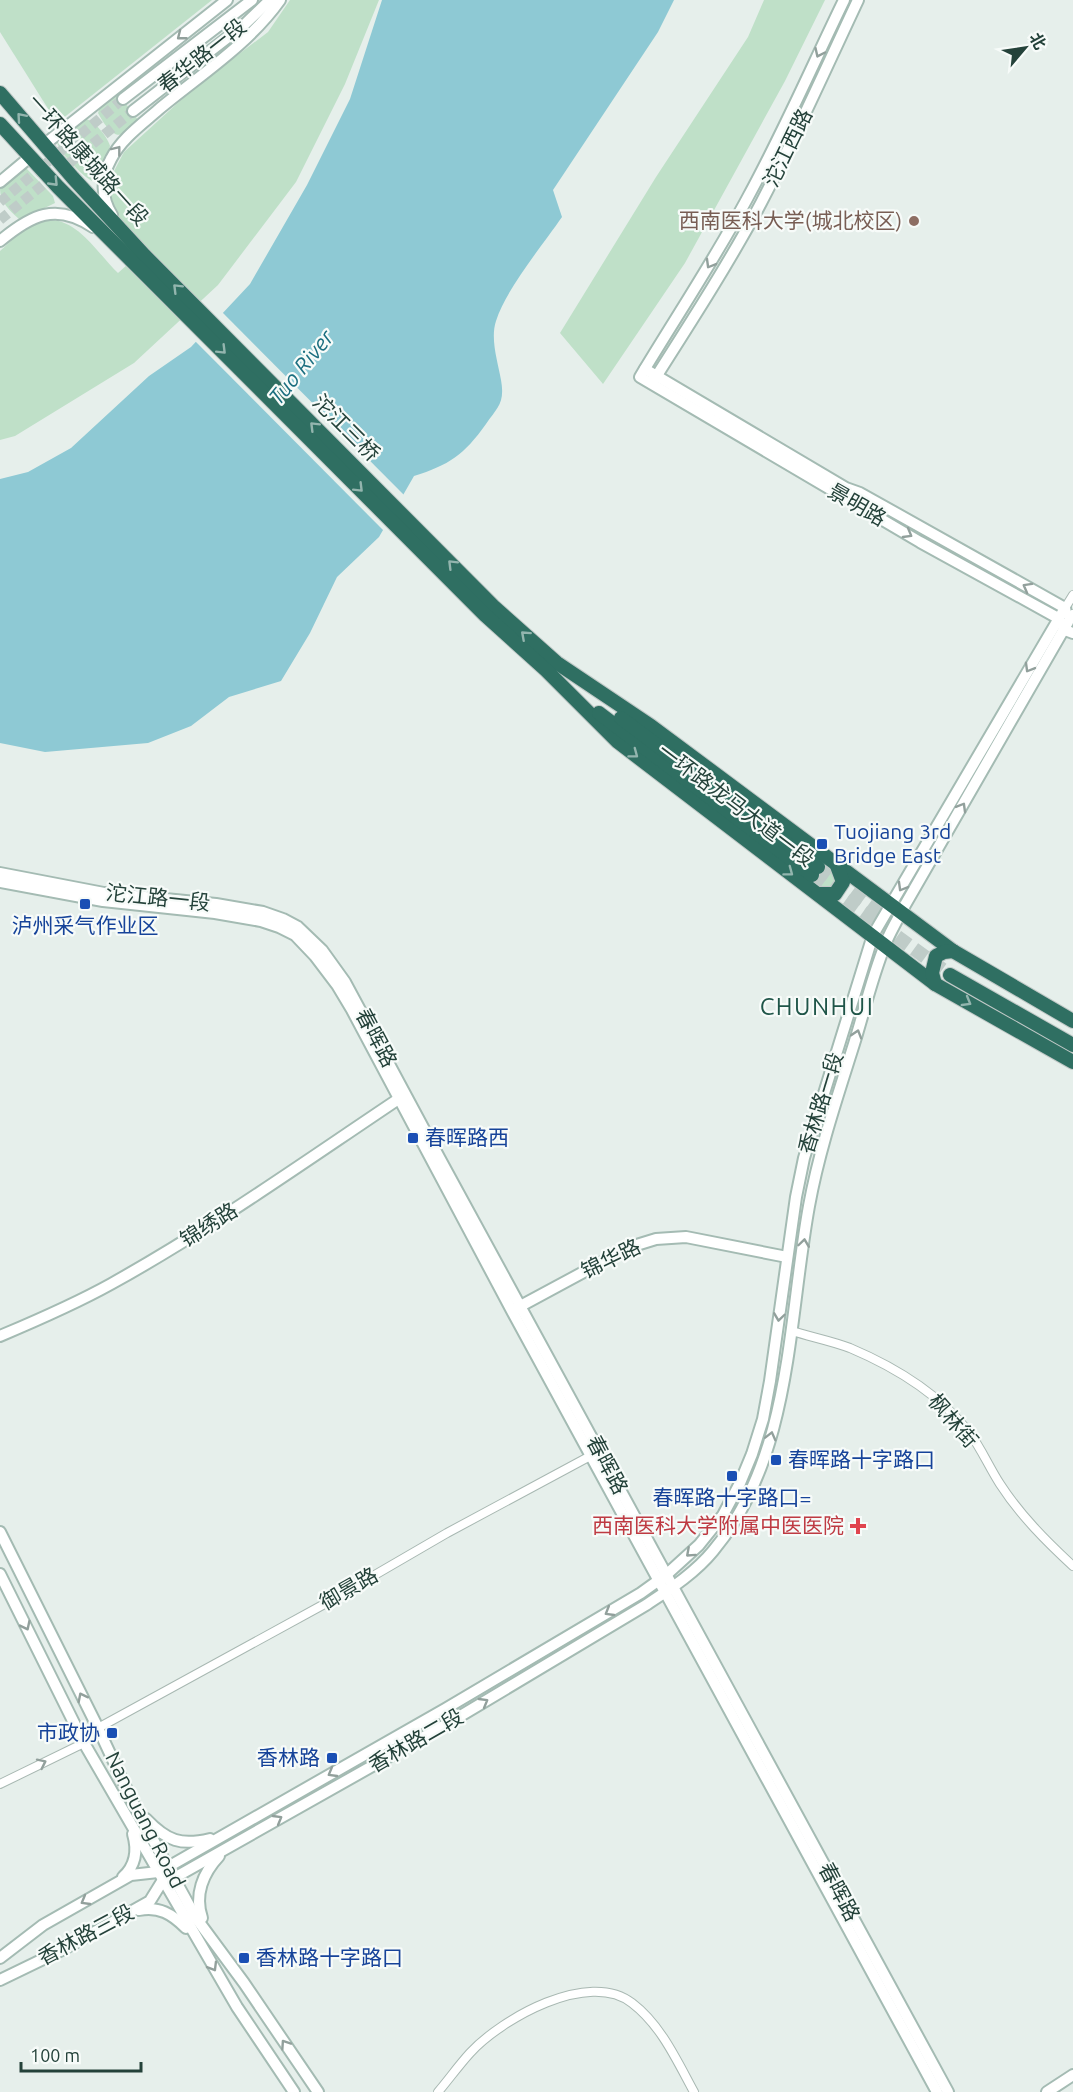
<svg xmlns="http://www.w3.org/2000/svg" width="1073" height="2092" font-family="Ubuntu,'Noto Sans SC',sans-serif">
  <style>
    .green { fill: #bfe0c8 }
    .water { fill: #8ec9d4 }
    .pier { fill: #e6efeb }
    .lines { fill: none; stroke-linecap: round; stroke-linejoin: round }
    .secondary-tunnel { stroke: #bfccc8; stroke-width: 10; stroke-dasharray: 10 5; stroke-linecap: butt }
    .highway-tunnel { stroke: #bfccc8; stroke-width: 14; stroke-dasharray: 14 7; stroke-linecap: butt }
    .street-casing { stroke: #a8b8b2; stroke-width: 10 }
    .secondary-casing { stroke: #a4bbb3; stroke-width: 14 }
    .highway-casing { stroke: #c2cac8; stroke-width: 16 }
    .street { stroke: #fff; stroke-width: 8 }
    .secondary { stroke: #fff; stroke-width: 10 }
    .highway { stroke: #2f6f62; stroke-width: 14 }
    .oneway { stroke: #92a09c }
    .oneway2 { stroke: #93b5ae }
    .education-dot { fill: #8d6e63; stroke: #f7fbf9; stroke-width: 2 }
    .transit-dot { fill: #1a4fb4; stroke: #f7fbf9; stroke-width: 2 }
    .health-dot { fill: #e0444e; stroke: #f7fbf9; stroke-width: 2 }
    .labels { text-anchor: middle; stroke-width: 4.5; stroke-linejoin: round; paint-order: stroke }
    .street-label { font-size: 21px; fill: #24423a; stroke: #f7fbf9 }
    .education-label { font-size: 21px; fill: #785e54; stroke: #f7fbf9; text-anchor: end }
    .transit-label { font-size: 21px; fill: #164399; stroke: #f7fbf9; text-anchor: start }
    .health-label { font-size: 21px; fill: #be3a42; stroke: #f7fbf9; text-anchor: end }
    .water-label { font-size: 22px; font-style: italic; fill: #1c6f80; stroke: #f7fbf9 }
    .quarter-label { font-size: 24px; letter-spacing: 1.5px; fill: #1f5548; stroke: #f7fbf9 }
  </style>
  <rect width="100%" height="100%" fill="#e6efeb"/>
  <g class="green">
    <polygon points="0,0 212,0 57,123 0,32"/>
    <path d="M290 0H379L345 84 296 182 218 285 134 363 15 436 0 440V251C9 243 18 233 29 227 69 203 93 249 118 273L147 247 130 231 115 213 111 194 114 171 124 152 193 89 268 32Z"/>
    <polygon points="764,0 825,0 785,81 685,263 603,384 560,333 656,177 748,37"/>
    <path d="M116 91 139 121C134 125 129 132 123 134 112 139 102 120 98 113L100 107Z"/>
    <path d="M85 119C94 120 107 136 110 146L99 177 92 181C82 176 60 153 57 142Z"/>
    <path d="M26 168 53 196 55 203 20 220C10 211 0 202 0 189Z"/>
    <polygon points="824,865 833,872 836,881 831,888 819,888 809,880"/>
  </g>
  <path class="water" d="M382 0H674L658 32 553 190 562 217C542 246 506 289 496 321 490 339 498 362 501 380 505 403 498 407 486 424 464 455 449 465 414 476L379 537 337 577 310 633 281 681 229 697 191 726 148 743 45 752 0 743V479L28 472 71 448 149 376 191 347 250 284 307 185 350 99Z"/>
  <polygon class="pier" points="221,311 405,496 385,532 194,340"/>
  <g class="lines">
    <g class="secondary-tunnel">
      <polyline points="0,202 123,99"/>
      <polyline points="0,220 133,111"/>
    </g>
    <g class="highway-tunnel">
      <polyline points="818,867 894,923"/>
      <polyline points="812,875 950,975"/>
    </g>
    <g class="street-casing">
      <g id="street">
        <polyline points="1065,608 1073,595"/>
        <polyline points="1068,622 1073,614"/>
        <path d="M792 1331C811 1337 832 1341 850 1348 895 1367 939 1394 969 1432 981 1448 989 1467 1000 1484 1020 1515 1046 1541 1073 1566"/>
        <polyline points="98,1728 330,1601 447,1533 594,1454"/>
        <polyline points="0,1784 84,1743"/>
        <path d="M438 2092C449 2079 459 2065 470 2053 501 2019 589 1969 632 2003 661 2025 677 2061 694 2092"/>
      </g>
    </g>
    <g class="secondary-casing">
      <g id="secondary">
        <path d="M844 0C812 66 783 133 748 197 715 259 676 317 640 377L920 542 1058 618 1065 630 1073 633"/>
        <polyline points="123,99 252,0"/>
        <polyline points="133,111 245,24 270,0"/>
        <polyline points="45,144 227,0"/>
        <polyline points="0,182 30,157"/>
        <path d="M112 215C101 198 101 177 111 159 121 139 142 124 158 110 200 75 248 45 280 0"/>
        <path d="M0 241C31 215 56 202 93 227"/>
        <polyline points="645,369 846,488 860,493 1065,608 1066,613"/>
        <path d="M654 380C691 322 729 263 761 203 796 136 826 68 858 0"/>
        <polyline points="0,873 104,893 216,904 263,912 283,919 298,927 322,950 345,982 440,1159 948,2092"/>
        <polyline points="0,882 103,901 215,913 261,921 279,927 295,935 315,956 337,985 352,1010 512,1311 937,2092"/>
        <polyline points="515,1309 630,1247 656,1239 686,1237 787,1257"/>
        <path d="M0 1336C38 1320 75 1304 111 1284 212 1228 307 1160 403 1096"/>
        <polyline points="0,1532 98,1728 135,1807 196,1918 244,1983 318,2092"/>
        <polyline points="0,1574 84,1743 237,2007 294,2092"/>
        <path d="M146 1819C167 1841 181 1846 210 1839"/>
        <path d="M123 1877C135 1866 138 1851 133 1834"/>
        <path d="M163 1880 174 1878 452 1721 646 1605C670 1589 695 1573 713 1551 792 1457 788 1321 809 1206 819 1151 837 1098 854 1044 864 1012 872 977 885 945 889 934 896 923 901 912L1068 622"/>
        <path d="M139 1910C159 1906 172 1914 186 1928"/>
        <path d="M202 1918C194 1895 203 1873 219 1856"/>
        <polyline points="0,1958 43,1925 131,1875 158,1872 168,1867 445,1709 641,1593 666,1575 699,1545 723,1515 740,1483 752,1454 763,1419 770,1381 796,1197 804,1158 873,935 1065,608"/>
        <polyline points="0,1980 64,1949 150,1901 163,1880"/>
        <polyline points="1047,2092 1073,2075"/>
      </g>
    </g>
    <g class="highway-casing">
      <g id="highway">
        <polyline points="0,93 73,178 144,255 493,606 557,663 651,726 953,951 1073,1021"/>
        <polyline points="0,124 58,187 485,615 546,670 618,742 935,984 1073,1062"/>
        <polyline points="599,713 812,875"/>
        <polyline points="621,718 818,867"/>
        <polyline points="818,894 835,894 843,882 837,866"/>
        <polyline points="950,975 1073,1045"/>
        <polyline points="935,984 932,973 936,956 944,952 953,951"/>
      </g>
    </g>
    <use href="#street" class="street"/>
    <use href="#secondary" class="secondary"/>
    <use href="#highway" class="highway"/>
  </g>
  <defs><path id="oneway-chevron" d="M-2-3.5L2.5 0L-2 3.5" fill="none" stroke-width="1.6" stroke-linecap="round" stroke-linejoin="round" transform="scale(1.5)"/></defs>
  <g class="oneway">
    <use href="#oneway-chevron" transform="translate(181 36) rotate(142)"/>
    <use href="#oneway-chevron" transform="translate(819 53) rotate(115)"/>
    <use href="#oneway-chevron" transform="translate(117 150) rotate(-52)"/>
    <use href="#oneway-chevron" transform="translate(710 264) rotate(120)"/>
    <use href="#oneway-chevron" transform="translate(908 534) rotate(30)"/>
    <use href="#oneway-chevron" transform="translate(1027 587) rotate(-151)"/>
    <use href="#oneway-chevron" transform="translate(1029 668) rotate(120)"/>
    <use href="#oneway-chevron" transform="translate(962 807) rotate(-60)"/>
    <use href="#oneway-chevron" transform="translate(902 887) rotate(120)"/>
    <use href="#oneway-chevron" transform="translate(857 1034) rotate(-73)"/>
    <use href="#oneway-chevron" transform="translate(804 1243) rotate(-82)"/>
    <use href="#oneway-chevron" transform="translate(779 1317) rotate(98)"/>
    <use href="#oneway-chevron" transform="translate(771 1436) rotate(-76)"/>
    <use href="#oneway-chevron" transform="translate(690 1553) rotate(138)"/>
    <use href="#oneway-chevron" transform="translate(609 1612) rotate(149)"/>
    <use href="#oneway-chevron" transform="translate(26 1626) rotate(64)"/>
    <use href="#oneway-chevron" transform="translate(82 1697) rotate(-117)"/>
    <use href="#oneway-chevron" transform="translate(484 1702) rotate(-30)"/>
    <use href="#oneway-chevron" transform="translate(42 1763) rotate(-26)"/>
    <use href="#oneway-chevron" transform="translate(332 1773) rotate(150)"/>
    <use href="#oneway-chevron" transform="translate(278 1819) rotate(-30)"/>
    <use href="#oneway-chevron" transform="translate(85 1901) rotate(150)"/>
    <use href="#oneway-chevron" transform="translate(213 1967) rotate(59)"/>
    <use href="#oneway-chevron" transform="translate(285 2044) rotate(-124)"/>
  </g>
  <g class="oneway2">
    <use href="#oneway-chevron" transform="translate(21 117) rotate(-131)"/>
    <use href="#oneway-chevron" transform="translate(54 182) rotate(46)"/>
    <use href="#oneway-chevron" transform="translate(177 288) rotate(-135)"/>
    <use href="#oneway-chevron" transform="translate(222 350) rotate(45)"/>
    <use href="#oneway-chevron" transform="translate(314 426) rotate(-135)"/>
    <use href="#oneway-chevron" transform="translate(359 488) rotate(45)"/>
    <use href="#oneway-chevron" transform="translate(452 564) rotate(-135)"/>
    <use href="#oneway-chevron" transform="translate(525 635) rotate(-138)"/>
    <use href="#oneway-chevron" transform="translate(634 754) rotate(37)"/>
    <use href="#oneway-chevron" transform="translate(789 872) rotate(37)"/>
    <use href="#oneway-chevron" transform="translate(967 1002) rotate(30)"/>
  </g>
  <circle class="education-dot" cx="914" cy="221" r="6"/>
  <g class="transit-dot">
    <rect x="816" y="838" width="12" height="12" rx="3"/>
    <rect x="79" y="898" width="12" height="12" rx="3"/>
    <rect x="407" y="1132" width="12" height="12" rx="3"/>
    <rect x="770" y="1454" width="12" height="12" rx="3"/>
    <rect x="726" y="1470" width="12" height="12" rx="3"/>
    <rect x="106" y="1727" width="12" height="12" rx="3"/>
    <rect x="326" y="1752" width="12" height="12" rx="3"/>
    <rect x="238" y="1952" width="12" height="12" rx="3"/>
  </g>
  <path class="health-dot" d="M855 1517h6v6h6v6h-6v6h-6v-6h-6v-6h6z"/>
  <g class="labels">
    <g class="street-label">
      <text transform="translate(202 56) rotate(-38)" y="7">春华路一段</text>
      <text transform="translate(788 148) rotate(-64)" y="7">沱江西路</text>
      <text transform="translate(88 160) rotate(48)" y="7">一环路康城路一段</text>
      <text transform="translate(346 428) rotate(45)" y="7">沱江三桥</text>
      <text transform="translate(857 505) rotate(30)" y="7">景明路</text>
      <text transform="translate(736 805) rotate(37)" y="7">一环路龙马大道一段</text>
      <text transform="translate(158 898) rotate(6)" y="7">沱江路一段</text>
      <text transform="translate(376 1038) rotate(62)" y="7">春晖路</text>
      <text transform="translate(821 1103) rotate(-73)" y="7">香林路一段</text>
      <text transform="translate(209 1225) rotate(-32)" y="7">锦绣路</text>
      <text transform="translate(611 1259) rotate(-26)" y="7">锦华路</text>
      <text transform="translate(953 1421) rotate(49)" y="7">枫林街</text>
      <text transform="translate(607 1465) rotate(62)" y="7">春晖路</text>
      <text transform="translate(349 1589) rotate(-30)" y="7">御景路</text>
      <text transform="translate(416 1741) rotate(-30)" y="7">香林路二段</text>
      <text transform="translate(145 1820) rotate(63)" y="7">Nanguang Road</text>
      <text transform="translate(839 1892) rotate(62)" y="7">春晖路</text>
      <text transform="translate(86 1935) rotate(-28)" y="7">香林路三段</text>
    </g>
    <g class="education-label">
      <text x="902" y="228">西南医科大学(城北校区)</text>
    </g>
    <g class="transit-label">
      <text x="834" y="839">Tuojiang 3rd<tspan x="834" dy="24">Bridge East</tspan></text>
      <text x="85" y="933" text-anchor="middle">泸州采气作业区</text>
      <text x="425" y="1145">春晖路西</text>
      <text x="788" y="1467">春晖路十字路口</text>
      <text x="732" y="1505" text-anchor="middle">春晖路十字路口=</text>
      <text x="100" y="1740" text-anchor="end">市政协</text>
      <text x="320" y="1765" text-anchor="end">香林路</text>
      <text x="256" y="1965">香林路十字路口</text>
    </g>
    <g class="health-label">
      <text x="844" y="1533">西南医科大学附属中医医院</text>
    </g>
    <g class="water-label">
      <text transform="translate(301 367) rotate(-51)" y="8">Tuo River</text>
    </g>
    <g class="quarter-label">
      <text x="817" y="1015">CHUNHUI</text>
    </g>
  </g>
  <g transform="translate(1025 48) rotate(61)" stroke="#f7fbf9" stroke-width="4.5" paint-order="stroke">
  <path d="M0-4.5L10 22L0 15L-10 22Z" fill="#24423a"/>
  <text y="-9" font-size="16" font-weight="bold" text-anchor="middle" fill="#24423a">北</text>
  </g>
  <path d="M21 2062v9h120v-9" fill="none" stroke="#24423a" stroke-width="3"/>
  <text x="30" y="2062" font-size="18" fill="#24423a" stroke="#f7fbf9" stroke-width="4.5" paint-order="stroke">100 m</text>
</svg>
